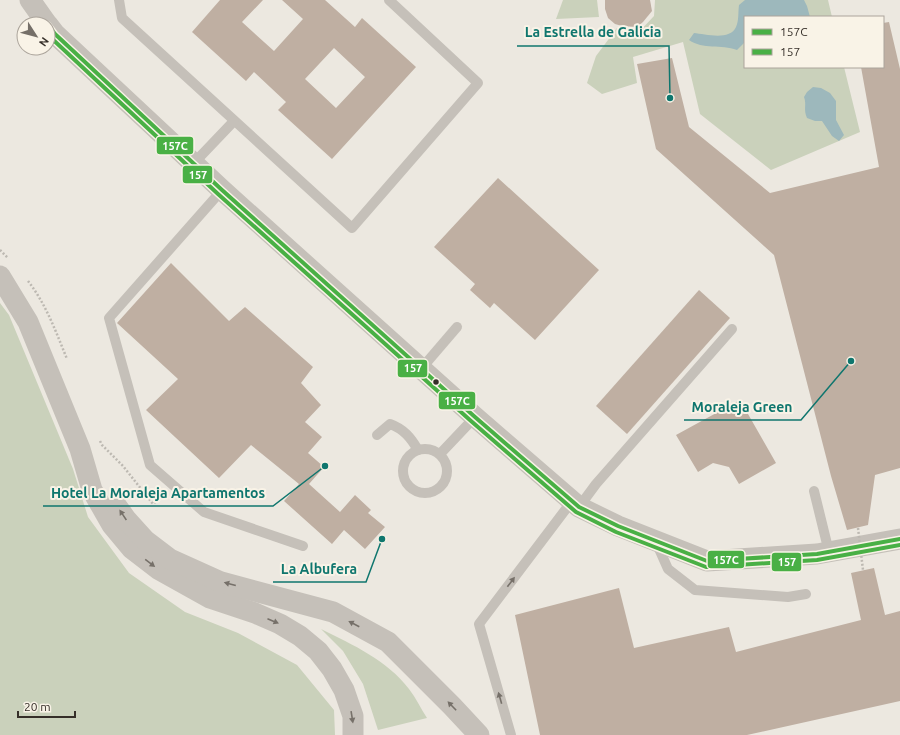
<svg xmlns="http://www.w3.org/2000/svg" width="900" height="735" font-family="Ubuntu,sans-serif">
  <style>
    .green { fill: #cad1bb }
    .water { fill: #9db8bc }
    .building { fill: #bfafa2; fill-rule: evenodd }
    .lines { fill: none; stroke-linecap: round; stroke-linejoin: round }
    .path { stroke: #bdb9b2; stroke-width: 2.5; stroke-dasharray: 2 2; stroke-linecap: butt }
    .lane { stroke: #c5c0b9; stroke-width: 10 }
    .street { stroke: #c5c0b9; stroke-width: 21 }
    .path-bridge { stroke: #bdb9b2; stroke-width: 2.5; stroke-dasharray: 2 2; stroke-linecap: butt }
    .bus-1-casing { stroke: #f9f3e7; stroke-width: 7 }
    .bus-2-casing { stroke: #f9f3e7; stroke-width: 7 }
    .bus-1 { stroke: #49b045; stroke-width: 4 }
    .bus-2 { stroke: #49b045; stroke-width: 4 }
    .oneway { fill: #767069 }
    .bus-dot { fill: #352e28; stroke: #f9f3e7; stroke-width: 1.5 }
    .leader { fill: none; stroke: #0f766e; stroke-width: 1.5 }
    .callout-dot { fill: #0f766e; stroke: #f9f3e7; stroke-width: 1.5 }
    .callout-label { font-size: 14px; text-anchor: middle; font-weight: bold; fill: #0f766e; stroke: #f9f3e7; stroke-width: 4; stroke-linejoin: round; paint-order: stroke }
    .line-badge { stroke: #f9f3e7; stroke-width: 1.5 }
    .badge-label { font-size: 11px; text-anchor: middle; font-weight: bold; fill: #fff }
  </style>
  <rect width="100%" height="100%" fill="#ece8e0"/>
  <g class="green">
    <polygon points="563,0 597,0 599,17 556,19"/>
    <polygon points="655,0 828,0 832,17 745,17 745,67 844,67 860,132 771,170 700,114 683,42 633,57 637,83 602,94 587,83 596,56 617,28 638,33 654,16"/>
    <polygon points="0,303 9,315 73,469 88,517 129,573 185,612 238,633 297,665 334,710 335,735 0,735"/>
    <path d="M321 629C353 645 387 660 409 689 416 698 421 709 427 718L378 730 363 684 343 651Z"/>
  </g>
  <g class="water">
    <path d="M745 0H804L807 6 810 17H745V42L737 50C721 44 703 50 689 40L694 33C705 34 730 41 736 27 739 21 738 12 739 5Z"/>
    <path d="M813 87 821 88 830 93 836 101V120L844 135 839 141 832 136 822 121H815L807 118C803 109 807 105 804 97L807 92Z"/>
  </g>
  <g class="building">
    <path d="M220 0H263L242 22 274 51 303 19 282 0H325L355 27 362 18 416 67 332 159 278 110 286 102 254 72 246 81 192 32ZM334 48 365 77 336 108 305 79Z"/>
    <polygon points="605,0 650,0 652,11 643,22 637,27 622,26 615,24 608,18 605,9"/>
    <polygon points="889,22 900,69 900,468 875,475 868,525 847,530 831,476 774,255 656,149 637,64 672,58 689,127 770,193 879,167 861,67 883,67 883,23"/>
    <polygon points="498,178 599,270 535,340 494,303 490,308 470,290 475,284 434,247"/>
    <polygon points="171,263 229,321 245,307 313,367 301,383 321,405 305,422 322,437 308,453 324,467 309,484 340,512 355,495 371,510 368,513 385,527 365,549 344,530 332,544 284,501 299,484 251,445 219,478 146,410 178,379 117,323"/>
    <polygon points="699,290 730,318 627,434 596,406"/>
    <polygon points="740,400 776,463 739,484 729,467 713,463 698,472 676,435"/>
    <polygon points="874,568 885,615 900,611 900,701 747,735 540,735 515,615 619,588 634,648 729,627 736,652 861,620 851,573"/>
  </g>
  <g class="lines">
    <g class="path">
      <polyline points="0,250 8,258"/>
      <path d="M28 281C46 304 56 332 67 359"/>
      <polyline points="100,441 102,445 123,466 153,504 163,495"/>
    </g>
    <g class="lane">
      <polyline points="119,0 122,18 352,228 478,83 389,0"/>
      <polyline points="193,164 234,121"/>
      <polyline points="222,190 109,318 150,465 204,512 303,546"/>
      <polyline points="421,369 457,327"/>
      <path d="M377 435 390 424C404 429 411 438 418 450"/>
      <circle cx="425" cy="471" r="22"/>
      <polyline points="440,454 475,417"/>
      <polyline points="814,491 829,552"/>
      <polyline points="579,507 596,484 732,329"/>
      <polyline points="656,542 668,569 695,590 788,597 806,594"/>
      <polyline points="511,735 479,624 572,501"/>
    </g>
    <g class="street">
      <polyline points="30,0 47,24"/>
      <polyline points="48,25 55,34 222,190 475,417 579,507 618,526 707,561 817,554 900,539"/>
      <polyline points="0,276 28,322 80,449 92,490 112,525 132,549 158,569 210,598 255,613 280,624 300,636 318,651 332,669 344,690 353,716 353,735"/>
      <polyline points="116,505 126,519 145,540 170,559 221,582 333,612 388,642 452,706 479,735"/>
    </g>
    <polyline class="path-bridge" points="858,528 863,570"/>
    <g class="bus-1-casing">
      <polyline id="bus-1" points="48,25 55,34 222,190 475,417 579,507 618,526 707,561 817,554 900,539"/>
    </g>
    <g class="bus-2-casing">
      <polyline id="bus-2" points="48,35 218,194 471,421 576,512 616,532 706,567 817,560 900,545"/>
    </g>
    <use href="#bus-1" class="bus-1"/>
    <use href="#bus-2" class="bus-2"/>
  </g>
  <defs><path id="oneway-solid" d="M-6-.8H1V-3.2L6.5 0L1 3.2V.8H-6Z"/></defs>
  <g class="oneway">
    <use href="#oneway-solid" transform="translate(123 515) rotate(-124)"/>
    <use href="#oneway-solid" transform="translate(150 563) rotate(37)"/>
    <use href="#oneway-solid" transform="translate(511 582) rotate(-53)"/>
    <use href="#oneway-solid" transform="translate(230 584) rotate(-165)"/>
    <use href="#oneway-solid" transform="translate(273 621) rotate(23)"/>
    <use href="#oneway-solid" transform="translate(354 624) rotate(-152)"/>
    <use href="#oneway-solid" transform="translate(500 698) rotate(-106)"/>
    <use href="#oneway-solid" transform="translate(452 706) rotate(-134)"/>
    <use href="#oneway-solid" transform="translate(352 717) rotate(81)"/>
  </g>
  <circle class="bus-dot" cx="436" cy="382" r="3.5"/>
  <path class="leader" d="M670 98L669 46H517M851 361L801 420H684M325 466L273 506H43M382 539L366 582H273"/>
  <g class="callout-dot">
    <circle cx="670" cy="98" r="4"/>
    <circle cx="851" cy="361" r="4"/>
    <circle cx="325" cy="466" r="4"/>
    <circle cx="382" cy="539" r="4"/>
  </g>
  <g class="callout-label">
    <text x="593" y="37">La Estrella de Galicia</text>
    <text x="742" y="412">Moraleja Green</text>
    <text x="158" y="498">Hotel La Moraleja Apartamentos</text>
    <text x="319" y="574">La Albufera</text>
  </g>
  <g class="line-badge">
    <rect x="156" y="136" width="38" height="19" rx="4" fill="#49b045"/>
    <rect x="182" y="165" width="31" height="19" rx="4" fill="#49b045"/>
    <rect x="397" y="359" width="31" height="19" rx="4" fill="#49b045"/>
    <rect x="438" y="391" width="38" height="19" rx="4" fill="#49b045"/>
    <rect x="707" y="550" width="38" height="19" rx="4" fill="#49b045"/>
    <rect x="771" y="552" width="31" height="20" rx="4" fill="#49b045"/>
  </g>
  <g class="badge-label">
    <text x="175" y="150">157C</text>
    <text x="198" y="179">157</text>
    <text x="413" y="372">157</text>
    <text x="457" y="405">157C</text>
    <text x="726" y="564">157C</text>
    <text x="787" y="566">157</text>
  </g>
  <rect x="744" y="16" width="140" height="52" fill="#f9f3e7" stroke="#aba49b"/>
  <rect x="752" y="29" width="20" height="6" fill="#49b045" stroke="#aba49b"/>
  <text x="780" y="36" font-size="12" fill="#352e28">157C</text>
  <rect x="752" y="49" width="20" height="6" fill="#49b045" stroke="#aba49b"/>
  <text x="780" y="56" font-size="12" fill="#352e28">157</text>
  <g transform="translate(36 36) rotate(126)"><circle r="19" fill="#f9f3e7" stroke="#aba49b"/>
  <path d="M0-3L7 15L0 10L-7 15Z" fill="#756f68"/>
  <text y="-6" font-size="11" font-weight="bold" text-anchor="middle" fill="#352e28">N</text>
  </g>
  <path d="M18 711v6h57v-6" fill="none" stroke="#352e28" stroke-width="2"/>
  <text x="24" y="711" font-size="12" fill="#352e28" stroke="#f9f3e7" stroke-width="3" paint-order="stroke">20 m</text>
</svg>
